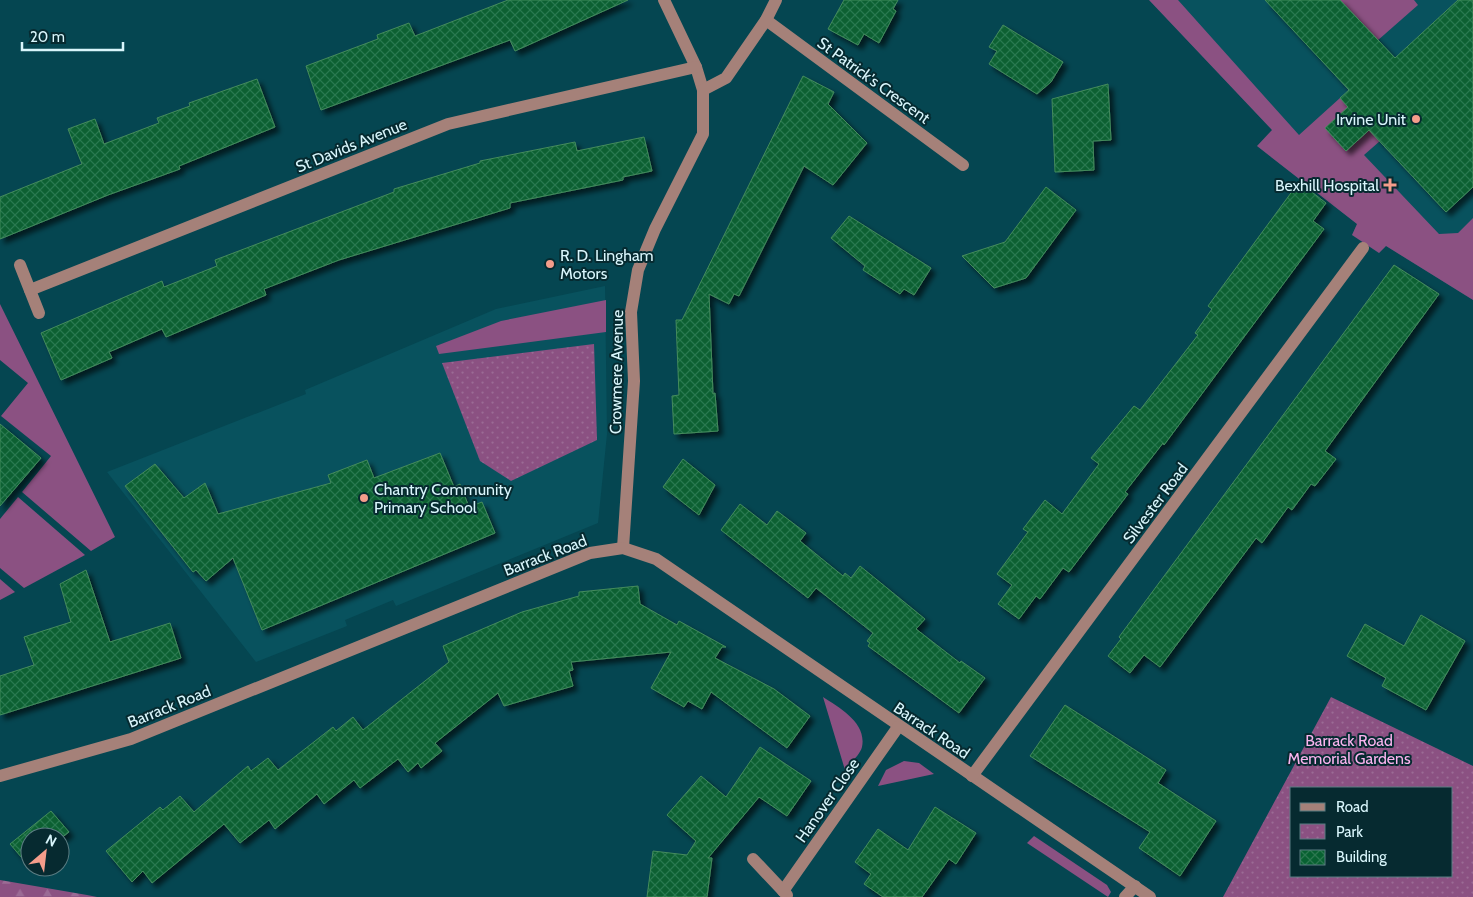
<svg xmlns="http://www.w3.org/2000/svg" width="1473" height="897" font-family="Cabin,sans-serif">
  <style>
    .built { fill: #08525e }
    .grass { fill: #8b5182 }
    .forest { fill: url(#forest-firs) }
    .park { fill: url(#park-dots); fill-rule: evenodd }
    .building { fill: url(#building-cross-hatch); stroke: #458b5c; filter: url(#shadow) }
    .lines { fill: none; stroke-linecap: round; stroke-linejoin: round }
    .minor { stroke: #a58179; stroke-width: 12 }
    .poi-dot { fill: #f49d8b; stroke: #062a30; stroke-width: 2 }
    .labels { text-anchor: middle; stroke-width: 4; stroke-linejoin: round; paint-order: stroke }
    .street-label { font-size: 16px; fill: #d9f6fc; stroke: #062a30 }
    .poi-label { font-size: 16px; fill: #d9f6fc; stroke: #062a30; text-anchor: end }
    .park-label { font-size: 16px; fill: #fbb4ef; stroke: #062a30 }
  </style>
  <defs>
    <pattern id="forest-firs" width="22" height="20" patternUnits="userSpaceOnUse" patternTransform="scale(1.25)"><rect width="22" height="20" fill="#8b5182"/><path d="M5 1l3.5 6h-7zM16 11l3.5 6h-7z" fill="#9b6b95"/></pattern>
    <pattern id="park-dots" width="8" height="8" patternUnits="userSpaceOnUse" patternTransform="scale(1.25)"><rect width="8" height="8" fill="#8b5182"/><path d="M2 2h.1M6 6h.1" fill="none" stroke="#9b6b95" stroke-width="1.8" stroke-linecap="round"/></pattern>
    <pattern id="building-cross-hatch" width="8" height="8" patternUnits="userSpaceOnUse" patternTransform="scale(1.25)"><rect width="8" height="8" fill="#076131"/><path d="M0 0l8 8M0 8l8-8" fill="none" stroke="#2b7850"/></pattern>
    <filter id="shadow"><feDropShadow dx="4.5" dy="4.5" stdDeviation="2.5" flood-color="#0009"/></filter>
  </defs>
  <rect width="100%" height="100%" fill="#054651"/>
  <g class="built">
    <polygon points="1149,0 1473,0 1473,300 1386,246 1379,253 1352,235 1357,224 1257,146 1272,130"/>
    <polygon points="605,286 607,434 598,523 396,606 393,600 345,620 347,626 256,662 107,472 306,394 305,390 496,309"/>
  </g>
  <g class="grass">
    <polygon points="1149,0 1178,0 1299,135 1340,98 1380,141 1364,155 1439,234 1458,233 1473,218 1473,300 1386,246 1379,253 1352,235 1357,224 1257,146 1272,130"/>
    <polygon points="1340,0 1414,0 1418,5 1377,41"/>
    <polygon points="606,300 606,332 439,354 436,346 501,321"/>
    <polygon points="0,304 115,537 91,551 22,492 51,456 1,416 28,383 0,360"/>
    <polygon points="18,497 85,555 24,588 0,568 0,519"/>
    <polygon points="0,579 15,592 0,600"/>
    <path d="M823 697C840 708 867 723 862 747 860 755 850 763 845 770Z"/>
    <polygon points="904,761 919,763 934,774 878,786 886,770"/>
    <polygon points="1034,836 1107,885 1111,892 1108,897 1027,843"/>
  </g>
  <polygon class="forest" points="0,880 87,895 97,897 0,897"/>
  <g class="park">
    <polygon points="594,344 597,440 511,481 480,461 442,363"/>
    <path d="M1331 697 1473 766V897H1223ZM1292 788H1452V876H1292Z"/>
  </g>
  <g class="building">
    <polygon points="508,0 628,0 515,51 510,40 321,110 306,66 378,39 377,35 409,23 415,36"/>
    <polygon points="844,0 898,0 893,9 896,11 879,43 864,34 858,45 828,29"/>
    <polygon points="1265,0 1340,0 1395,58 1458,0 1473,0 1473,187 1446,212 1369,130 1346,151 1325,128 1348,107 1340,98 1349,90"/>
    <polygon points="1003,25 1063,62 1051,82 1037,94 989,64 997,51 989,47"/>
    <polygon points="803,76 834,92 828,104 867,143 833,185 804,166 739,296 734,294 729,304 709,294 713,394 715,393 718,431 674,434 672,396 679,395 676,320 682,320"/>
    <polygon points="257,79 275,127 179,166 180,169 108,195 0,239 0,197 82,164 68,129 95,119 104,144 159,123 157,118 190,106 189,103"/>
    <polygon points="1108,84 1111,140 1093,141 1094,170 1055,172 1052,99"/>
    <polygon points="644,137 652,171 623,177 623,180 510,203 510,208 339,260 264,289 266,295 166,337 162,329 109,352 112,358 61,380 41,333 162,281 164,287 217,266 215,260 394,192 394,189 480,163 480,161 575,142 577,151"/>
    <polygon points="1299,182 1326,203 1313,221 1324,229 1164,445 1163,443 1125,492 1128,494 1069,572 1063,568 1040,599 1036,596 1019,619 998,604 1012,585 997,574 1028,532 1023,529 1045,500 1062,514 1099,464 1091,458 1134,406 1140,410 1198,335 1195,333 1212,309 1208,306"/>
    <polygon points="1046,187 1076,210 1026,278 994,288 962,256 1005,242"/>
    <polygon points="849,216 931,268 914,295 904,289 900,294 863,270 865,266 831,238"/>
    <polygon points="1394,265 1439,294 1325,451 1336,459 1315,486 1311,484 1292,510 1288,507 1262,543 1256,538 1160,667 1144,655 1130,673 1108,656 1121,639 1119,637"/>
    <polygon points="0,424 41,458 0,506"/>
    <polygon points="440,453 454,487 460,484 469,507 482,502 495,533 262,630 233,558 206,581 196,570 193,572 125,486 155,464 184,498 205,483 218,514 331,483 328,475 367,460 374,478"/>
    <polygon points="683,459 715,485 699,515 663,487"/>
    <polygon points="740,504 767,525 777,511 806,533 800,541 843,576 845,573 851,578 860,566 925,619 916,629 960,663 961,661 985,678 959,713 868,646 870,643 867,641 873,633 816,588 808,598 721,530"/>
    <polygon points="86,570 110,642 170,623 181,658 0,715 0,676 34,665 24,637 71,622 60,584"/>
    <polygon points="638,586 640,604 677,625 679,621 726,647 722,647 715,658 774,689 810,716 787,748 711,692 702,709 688,701 684,707 651,688 671,652 571,662 573,670 569,671 573,686 504,706 498,693 435,743 442,751 421,768 418,763 408,772 398,759 360,788 354,780 324,804 317,794 275,829 269,820 240,843 224,824 152,883 143,871 132,882 106,851 160,807 163,810 180,796 194,812 248,766 251,771 268,758 278,770 333,727 336,731 353,717 363,730 449,662 443,646 522,612 579,596 579,592"/>
    <polygon points="1421,615 1465,641 1426,710 1382,686 1386,678 1347,656 1365,624 1404,646"/>
    <polygon points="1065,705 1166,770 1158,783 1216,821 1180,876 1139,848 1150,832 1030,756"/>
    <polygon points="760,747 811,781 787,816 759,797 708,858 712,858 707,897 647,897 653,851 687,855 696,841 667,815 701,776 726,797"/>
    <polygon points="935,807 976,833 956,864 949,859 922,897 883,897 864,884 871,874 855,862 878,829 908,850"/>
    <polygon points="51,811 69,832 60,839 30,837 30,863 28,865 10,844"/>
  </g>
  <g class="lines">
    <g class="minor">
      <polyline points="664,0 696,67 703,90"/>
      <polyline points="766,20 963,165"/>
      <polyline points="20,265 39,313"/>
      <polyline points="30,290 448,124 696,67"/>
      <polyline points="623,548 634,381 631,312 638,270 655,229 703,134 703,90 726,78 766,20 776,0"/>
      <polyline points="0,776 131,739 590,553 623,548 656,559 1150,897"/>
      <polyline points="972,776 1363,248"/>
      <polyline points="753,859 787,895"/>
      <polyline points="783,891 898,727"/>
      <polyline points="1125,897 1135,886"/>
    </g>
  </g>
  <g class="poi-dot">
    <circle cx="1416" cy="119" r="5"/>
    <path d="M1387.5 177.5h5v5h5v5h-5v5h-5v-5h-5v-5h5z"/>
    <circle cx="550" cy="264" r="5"/>
    <circle cx="364" cy="498" r="5"/>
  </g>
  <g class="labels">
    <g class="street-label">
      <text transform="translate(874 80) rotate(36)" y="6">St Patrick's Crescent</text>
      <text transform="translate(351 145) rotate(-22)" y="6">St Davids Avenue</text>
      <text transform="translate(616 372) rotate(-89)" y="6">Crowmere Avenue</text>
      <text transform="translate(1155 503) rotate(-53)" y="6">Silvester Road</text>
      <text transform="translate(545 555) rotate(-21)" y="6">Barrack Road</text>
      <text transform="translate(169 706) rotate(-22)" y="6">Barrack Road</text>
      <text transform="translate(932 730) rotate(34)" y="6">Barrack Road</text>
      <text transform="translate(827 800) rotate(-55)" y="6">Hanover Close</text>
    </g>
    <g class="poi-label">
      <text x="1406" y="125">Irvine Unit</text>
      <text x="1379" y="191">Bexhill Hospital</text>
      <text x="560" y="261" text-anchor="start">R. D. Lingham<tspan x="560" dy="18">Motors</tspan></text>
      <text x="374" y="495" text-anchor="start">Chantry Community<tspan x="374" dy="18">Primary School</tspan></text>
    </g>
    <g class="park-label">
      <text x="1349" y="746">Barrack Road<tspan x="1349" dy="18">Memorial Gardens</tspan></text>
    </g>
  </g>
  <rect x="1290" y="787" width="162" height="90" fill="#062a30" stroke="#5a7c82"/>
  <rect x="1300" y="803" width="25" height="8" fill="#a58179" stroke="#5a7c82"/>
  <text x="1336" y="812" font-size="15" fill="#d9f6fc">Road</text>
  <rect x="1300" y="824" width="25" height="15" fill="url(#park-dots)" stroke="#5a7c82"/>
  <text x="1336" y="837" font-size="15" fill="#d9f6fc">Park</text>
  <rect x="1300" y="850" width="25" height="15" fill="url(#building-cross-hatch)" stroke="#5a7c82"/>
  <text x="1336" y="862" font-size="15" fill="#d9f6fc">Building</text>
  <g transform="translate(45 852) rotate(28)"><circle r="24" fill="#062a30" stroke="#5a7c82"/>
  <path d="M0-4L9 19L0 12L-9 19Z" fill="#f49d8b"/>
  <text y="-8" font-size="14" font-weight="bold" text-anchor="middle" fill="#d9f6fc">N</text>
  </g>
  <path d="M22 42v8h101v-8" fill="none" stroke="#d9f6fc" stroke-width="2.5"/>
  <text x="30" y="42" font-size="15" fill="#d9f6fc" stroke="#062a30" stroke-width="4" paint-order="stroke">20 m</text>
</svg>
